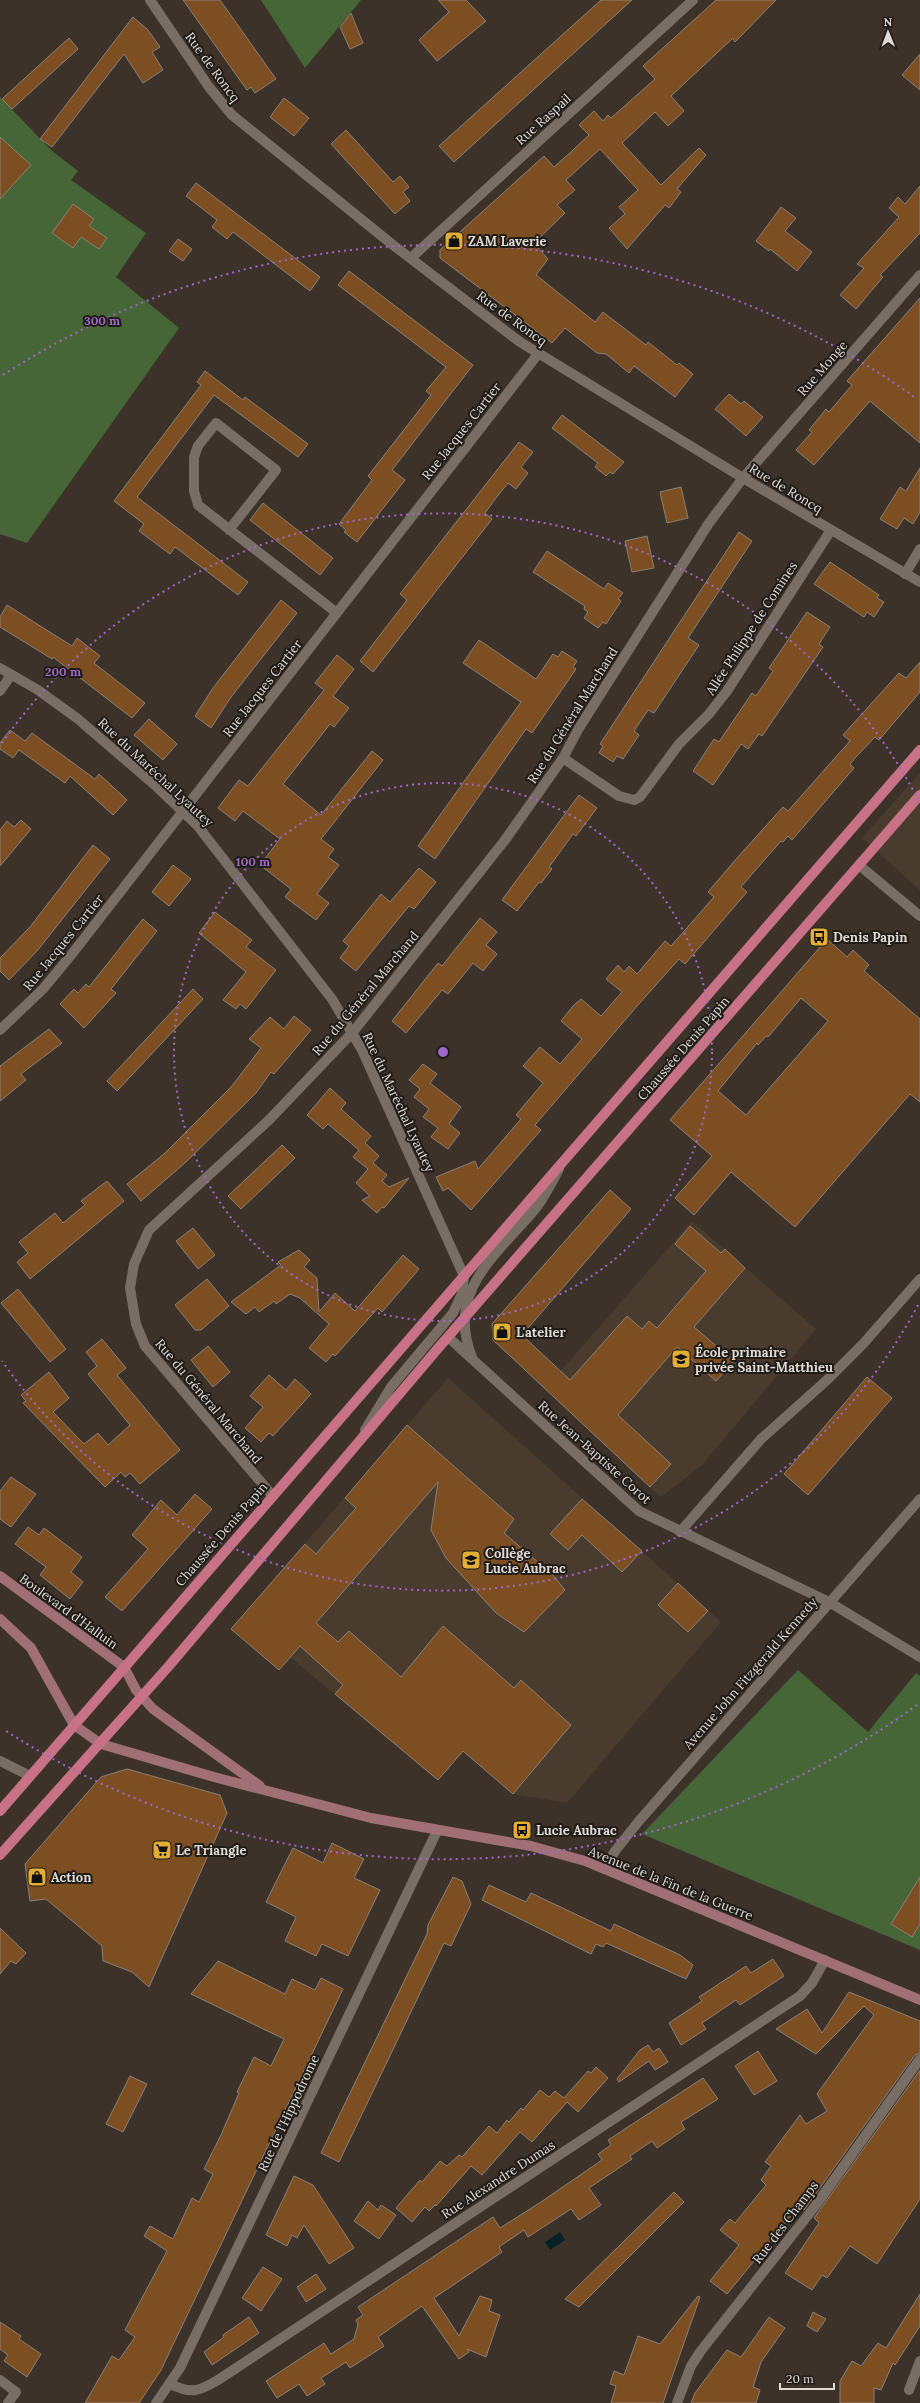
<svg xmlns="http://www.w3.org/2000/svg" width="920" height="2403" font-family="Lora,serif">
  <style>
    .built { fill: #4a3b2f }
    .green { fill: #476638 }
    .water { fill: #062227 }
    .building { fill: #7d4e22; stroke: #8b8077; fill-rule: evenodd }
    .lines { fill: none; stroke-linecap: round; stroke-linejoin: round }
    .minor { stroke: #796e65; stroke-width: 10 }
    .tertiary { stroke: #796e65; stroke-width: 10 }
    .secondary { stroke: #a07076; stroke-width: 10 }
    .primary { stroke: #c87287; stroke-width: 10 }
    .ring { fill: none; stroke: #9e69c7; stroke-width: 2; stroke-dasharray: 2 4 }
    .labels { text-anchor: middle; stroke-width: 4; stroke-linejoin: round; paint-order: stroke }
    .street-label { font-size: 13px; fill: #e0dad5; stroke: #1f1b17 }
    .poi-label { font-size: 13px; font-weight: bold; fill: #e0dad5; stroke: #1f1b17; text-anchor: start }
    .centre { fill: #9e69c7; stroke: #1f1b17; stroke-width: 2 }
    .ring-label { font-size: 12px; text-anchor: middle; font-weight: bold; fill: #9e69c7; stroke: #1f1b17; stroke-width: 4; stroke-linejoin: round; paint-order: stroke }
  </style>
  <rect width="100%" height="100%" fill="#3c322a"/>
  <g class="built">
    <polygon points="920,773 920,890 862,838"/>
    <polygon points="692,1221 816,1329 702,1465 661,1497 545,1389"/>
    <polygon points="448,1378 721,1622 567,1803 513,1794 463,1751 438,1780 290,1657 279,1670 231,1629"/>
  </g>
  <g class="green">
    <polygon points="261,0 361,0 305,68"/>
    <polygon points="0,97 52,151 78,171 71,180 146,233 116,277 179,328 27,543 0,534"/>
    <polygon points="798,1670 868,1732 916,1673 920,1676 920,1950 642,1834"/>
  </g>
  <polygon class="water" points="560,2232 565,2240 550,2250 545,2242"/>
  <g class="building">
    <polygon points="183,0 220,0 276,79 255,93 251,87 247,90"/>
    <polygon points="438,0 466,0 486,21 437,61 419,40 449,12"/>
    <polygon points="601,0 632,0 454,162 439,146"/>
    <polygon points="716,0 776,0 735,42 733,38 671,96 684,111 668,126 655,112 622,143 661,185 699,148 706,155 677,189 681,192 669,208 665,205 627,249 609,228 625,214 619,207 638,190 600,149 566,180 575,190 557,205 565,213 534,243 548,259 536,275 595,322 603,312 646,345 648,342 677,365 679,363 693,374 675,397 634,366 629,373 606,354 597,353 565,328 552,343 440,258 440,250 544,156 554,167 573,150 589,135 579,125 594,111 603,121 608,115 611,118 655,79 643,66"/>
    <polygon points="351,13 363,43 350,49 340,27"/>
    <polygon points="133,17 148,30 160,47 152,52 163,70 143,83 124,54 52,147 40,139"/>
    <polygon points="69,38 78,49 12,109 2,99"/>
    <polygon points="920,54 920,90 902,75"/>
    <polygon points="284,98 309,118 294,136 270,117"/>
    <polygon points="346,130 393,182 400,176 409,187 403,192 410,201 395,214 331,144"/>
    <polygon points="0,137 31,165 0,199"/>
    <polygon points="196,183 320,277 310,291 233,232 227,239 212,227 217,220 186,196"/>
    <polygon points="920,186 920,233 880,275 883,277 856,309 840,295 864,268 857,264 899,217 889,208 898,197 905,204"/>
    <polygon points="73,204 94,219 89,226 107,238 99,249 81,237 73,248 52,233"/>
    <polygon points="781,207 796,218 785,231 812,252 797,271 770,249 769,251 756,241"/>
    <polygon points="178,239 192,249 183,261 169,251"/>
    <polygon points="349,271 473,365 392,470 405,480 357,542 344,532 346,530 339,524 372,480 368,476 431,395 426,391 446,367 338,285"/>
    <polygon points="920,298 920,443 870,401 814,465 796,450 812,432 809,430 826,409 829,412 852,385 847,381"/>
    <polygon points="205,371 243,400 245,397 308,444 298,457 214,395 137,497 248,582 238,595 175,547 170,554 139,531 144,524 114,501 201,385 197,382"/>
    <polygon points="729,394 741,404 744,401 763,417 746,436 715,409"/>
    <polygon points="562,415 624,462 613,474 610,472 606,476 595,467 598,463 552,428"/>
    <polygon points="519,442 533,452 521,467 528,473 516,489 508,483 496,498 485,513 492,519 373,672 360,661 407,600 400,594"/>
    <polygon points="920,468 920,512 913,524 904,518 897,529 880,519 900,487 906,491"/>
    <polygon points="681,487 688,518 667,523 660,492"/>
    <polygon points="263,503 333,558 320,575 250,520"/>
    <polygon points="739,532 752,541 688,638 699,645 654,713 648,710 634,731 639,735 623,759 617,756 613,762 599,753 603,746 600,744"/>
    <polygon points="647,536 654,568 632,572 625,541"/>
    <polygon points="547,551 604,589 608,583 623,593 618,599 621,601 606,624 603,622 598,628 584,618 588,612 584,609 585,606 533,572"/>
    <polygon points="830,562 879,595 877,598 884,602 874,617 867,612 864,617 814,584"/>
    <polygon points="281,600 297,613 231,697 211,728 195,716 213,688"/>
    <polygon points="7,605 72,646 77,638 100,656 94,663 145,703 132,718 53,657 52,659 0,627 0,617"/>
    <polygon points="807,612 830,627 819,644 823,647 762,736 759,734 748,749 741,744 713,785 693,771 714,739 719,742 752,693 756,696 773,671 769,668"/>
    <polygon points="479,640 536,679 553,654 558,657 562,651 577,661 573,667 576,669 532,733 526,729 435,859 418,846 521,702 463,663"/>
    <polygon points="337,655 354,669 333,696 349,708 334,727 330,724 283,784 321,815 372,751 383,760 321,839 334,849 328,857 339,865 317,894 329,903 316,920 285,897 291,889 260,865 280,839 243,811 235,821 218,808 239,780 248,786 324,690 315,683"/>
    <polygon points="920,662 920,692 879,740 875,737 855,758 850,764 854,768 792,840 788,836 783,842 781,841 753,873 741,887 747,892 685,964 679,959 638,1005 535,1125 541,1130 471,1210 448,1188 443,1191 436,1177 475,1161 478,1169 521,1119 516,1115 543,1083 523,1066 540,1047 560,1064 582,1039 561,1021 573,1006 581,999 601,1016 622,992 606,979 618,965 624,972 629,966 637,974 665,941 671,946 714,897 708,892 737,858 783,807 788,811 850,741 843,735 899,673 906,678"/>
    <polygon points="149,719 177,744 163,760 134,735"/>
    <polygon points="10,730 25,741 32,733 95,779 99,774 127,800 113,815 70,776 65,783 19,750 13,758 0,749 0,743"/>
    <polygon points="579,795 597,808 576,836 573,834 549,867 552,869 541,883 539,882 517,911 502,900"/>
    <polygon points="21,820 31,829 0,866 0,830 7,821 14,827"/>
    <polygon points="93,845 110,859 37,951 9,980 0,971 0,958 30,927"/>
    <polygon points="173,865 191,879 169,906 152,892"/>
    <polygon points="419,868 436,882 414,909 409,906 356,971 340,958 349,946 343,941 381,894 390,902"/>
    <polygon points="215,912 252,940 246,947 276,970 246,1009 240,1004 236,1009 223,1000 246,972 199,933"/>
    <polygon points="480,918 497,932 486,945 497,954 483,971 473,963 448,994 442,990 406,1033 392,1021 438,963 442,966"/>
    <polygon points="143,919 157,931 111,989 116,993 84,1028 60,1004 74,989 78,993 86,984 89,987"/>
    <path d="M827 939 847 957 853 950 869 965 864 971 920 1019V1102L910 1094 795 1227 731 1172 694 1215 675 1198 712 1156 670 1120ZM801 998 828 1021 746 1115 718 1091 757 1043 758 1045 766 1036 768 1037Z"/>
    <polygon points="193,989 203,999 117,1091 107,1081"/>
    <polygon points="294,1016 311,1030 286,1060 274,1074 271,1072 256,1093 186,1162 141,1201 127,1184 164,1154 231,1087 261,1048 249,1039 270,1017 284,1029"/>
    <polygon points="49,1029 62,1043 21,1074 26,1080 0,1101 0,1066"/>
    <polygon points="423,1064 437,1074 430,1083 461,1107 449,1124 460,1133 448,1149 431,1137 438,1128 423,1117 429,1109 414,1097 420,1089 409,1080"/>
    <polygon points="330,1088 346,1103 341,1109 371,1136 365,1143 379,1156 373,1163 387,1175 382,1181 389,1187 409,1178 384,1208 382,1207 377,1213 362,1200 370,1196 356,1183 368,1169 353,1157 359,1150 328,1124 323,1129 307,1115"/>
    <polygon points="282,1145 295,1158 241,1209 228,1196"/>
    <polygon points="107,1181 124,1201 30,1279 17,1262 28,1253 19,1242 55,1213 63,1223 85,1205 81,1201"/>
    <polygon points="610,1190 631,1209 522,1335 570,1380 627,1316 642,1329 649,1321 657,1328 706,1271 675,1244 690,1226 721,1253 725,1249 745,1268 694,1327 734,1361 716,1381 677,1347 618,1415 671,1464 650,1487 493,1340 492,1324"/>
    <polygon points="193,1228 215,1255 198,1269 176,1241"/>
    <polygon points="299,1250 310,1260 304,1267 317,1278 319,1312 335,1293 355,1311 403,1255 419,1269 382,1312 378,1308 335,1356 333,1354 326,1362 309,1348 329,1324 300,1298 290,1294 276,1304 274,1301 259,1312 255,1307 246,1314 231,1302 281,1265 278,1262"/>
    <polygon points="207,1279 229,1306 201,1330 195,1330 175,1305"/>
    <polygon points="18,1289 66,1349 50,1362 1,1303"/>
    <polygon points="102,1339 126,1368 117,1375 180,1450 140,1484 130,1473 125,1477 121,1472 105,1487 23,1403 26,1401 21,1395 49,1372 69,1398 53,1412 84,1444 98,1433 108,1445 130,1425 88,1374 97,1366 86,1352"/>
    <polygon points="208,1346 230,1372 213,1387 191,1360"/>
    <polygon points="269,1375 286,1390 295,1379 311,1394 273,1436 269,1433 261,1442 245,1428 263,1407 250,1396"/>
    <polygon points="867,1377 892,1398 808,1495 784,1474"/>
    <polygon points="407,1425 514,1519 504,1533 552,1574 565,1590 524,1632 496,1613 446,1558 431,1530 438,1482 316,1623 338,1642 349,1631 401,1677 443,1626 514,1688 521,1680 571,1725 513,1794 463,1751 438,1780 335,1694 343,1685 300,1646 279,1670 231,1629 305,1544 316,1554 356,1508 345,1498"/>
    <polygon points="11,1477 36,1494 11,1527 0,1519 0,1491"/>
    <polygon points="195,1494 212,1509 122,1611 105,1597 148,1549 132,1535 161,1500 177,1515"/>
    <polygon points="582,1499 642,1551 622,1572 582,1535 568,1550 550,1534"/>
    <polygon points="28,1527 39,1535 44,1528 82,1557 71,1572 83,1582 70,1599 40,1575 46,1567 15,1544"/>
    <polygon points="678,1583 708,1611 688,1632 658,1605"/>
    <polygon points="127,1769 220,1795 227,1813 149,1987 132,1972 103,1961 102,1946 46,1899 30,1901 25,1864 101,1777"/>
    <polygon points="332,1843 364,1859 354,1878 380,1890 348,1956 322,1944 316,1956 285,1941 296,1917 266,1902 293,1848 323,1863"/>
    <polygon points="453,1877 462,1881 471,1904 451,1946 444,1943 339,2162 321,2153 427,1934 428,1925"/>
    <polygon points="920,1877 920,1924 912,1937 891,1924"/>
    <polygon points="489,1885 526,1902 531,1893 611,1931 614,1924 680,1955 693,1965 686,1979 606,1943 603,1947 596,1944 591,1954 482,1900"/>
    <polygon points="0,1928 26,1953 16,1964 11,1961 0,1974"/>
    <polygon points="773,1959 784,1976 740,2005 736,2000 702,2023 706,2029 681,2045 669,2023 702,2001 699,1997 746,1966 751,1973"/>
    <polygon points="218,1961 285,1994 292,1979 315,1990 321,1978 343,1989 161,2370 139,2403 85,2403 112,2356 119,2360 135,2337 125,2330 167,2251 144,2236 150,2226 173,2239 192,2198 199,2202 213,2174 204,2169 221,2135 239,2093 237,2092 254,2057 271,2066 284,2039 191,1994"/>
    <polygon points="849,1992 920,2021 920,2053 915,2055 804,2210 799,2206 727,2294 710,2281 739,2245 720,2230 730,2219 735,2223 766,2185 761,2180 771,2166 765,2162 800,2115 806,2124 827,2111 817,2094 874,2015 864,2006 816,2054 776,2029 807,2009 822,2033"/>
    <polygon points="648,2045 653,2052 659,2048 668,2062 655,2070 649,2061 619,2082 617,2079 640,2050"/>
    <polygon points="758,2051 777,2081 754,2095 735,2066"/>
    <polygon points="596,2067 608,2078 578,2112 567,2102 532,2142 520,2132 482,2175 471,2166 436,2206 435,2205 429,2211 425,2207 412,2222 396,2208 420,2180 422,2182 440,2161 447,2166 459,2155 462,2157 489,2126 497,2133 507,2120 509,2122 521,2108 523,2110 540,2090 549,2097 555,2091 564,2098 588,2071 591,2073"/>
    <polygon points="920,2070 920,2199 877,2264 850,2246 827,2278 822,2275 812,2290 785,2273 819,2223 814,2218"/>
    <polygon points="130,2076 147,2084 123,2132 106,2124"/>
    <polygon points="703,2078 718,2099 681,2122 685,2129 657,2148 652,2141 630,2156 632,2159 589,2188 601,2205 579,2220 571,2209 528,2237 524,2230 499,2247 502,2252 434,2298 459,2336 480,2296 492,2300 489,2311 500,2315 486,2357 467,2349 469,2352 459,2359 422,2306 378,2337 384,2346 350,2368 346,2362 321,2378 325,2384 307,2396 299,2384 277,2398 266,2381 324,2343 331,2354 354,2339 358,2324 356,2320 363,2315 358,2307 493,2217 500,2228 541,2202 602,2160 598,2154 611,2145 608,2140"/>
    <polygon points="294,2176 313,2185 354,2248 329,2264 304,2225 297,2238 292,2235 287,2246 266,2235"/>
    <polygon points="674,2192 684,2202 579,2307 565,2299"/>
    <polygon points="368,2201 378,2210 381,2205 396,2215 379,2239 354,2221"/>
    <polygon points="263,2267 282,2279 261,2311 242,2298"/>
    <polygon points="316,2274 326,2289 306,2302 297,2287"/>
    <polygon points="920,2294 920,2326 895,2365 893,2363 881,2390 874,2388 874,2403 840,2403 840,2381 852,2361 861,2366 878,2343 886,2348"/>
    <polygon points="698,2296 700,2297 663,2403 611,2403 616,2386 610,2384 614,2371 624,2375 638,2336 660,2344"/>
    <polygon points="813,2312 826,2319 817,2332 807,2326"/>
    <polygon points="249,2317 259,2333 212,2365 204,2352 224,2337 223,2335"/>
    <polygon points="769,2317 785,2328 761,2362 753,2387 760,2390 756,2403 691,2403 695,2393 727,2350 741,2357"/>
    <polygon points="0,2322 21,2336 19,2339 41,2354 27,2377 4,2361 8,2355 0,2349"/>
  </g>
  <g class="lines">
    <g class="minor">
      <polyline points="411,258 693,0"/>
      <polyline points="229,530 276,470 216,423 198,446 194,457 194,491 198,505 337,613"/>
      <polyline points="905,574 920,549"/>
      <polyline points="0,668 38,690 78,719 157,787 197,825 332,999 362,1050 464,1276 462,1294 453,1313 391,1387 365,1430"/>
      <polyline points="0,691 11,675"/>
      <polyline points="563,758 619,796 634,800 640,797 679,744 709,714 727,691 831,530"/>
      <polyline points="859,865 920,916"/>
      <polyline points="0,1030 43,989 72,954 538,354"/>
      <polyline points="448,1337 639,1511 829,1602 920,1657"/>
      <path d="M472 1357C445 1290 498 1254 536 1208 545 1196 552 1182 559 1169"/>
      <polyline points="272,1495 145,1346 136,1324 130,1288 134,1264 149,1230 269,1120 353,1032 505,840 563,758 579,728 709,523 743,478 920,275"/>
      <polyline points="680,1532 761,1439 827,1380 863,1344 920,1279"/>
      <polyline points="0,1761 30,1776"/>
      <polyline points="605,1869 615,1851 639,1821 920,1499"/>
      <polyline points="0,2380 16,2392 8,2403"/>
      <path d="M170 2384C191 2394 198 2392 218 2380L800 1996 812 1983 825 1960"/>
      <polyline points="909,2390 920,2361"/>
      <polyline points="156,2403 180,2368 189,2349 437,1831"/>
      <polyline points="677,2403 691,2366 700,2352 816,2205 920,2059"/>
    </g>
    <polyline class="tertiary" points="150,0 209,87 232,115 393,245 520,342 743,478 920,582"/>
    <g class="secondary">
      <polyline points="0,1576 124,1667 136,1690 153,1709 260,1786"/>
      <polyline points="0,1619 31,1648 74,1725 101,1744 214,1777 371,1818 531,1846 585,1861 920,2000"/>
    </g>
    <g class="primary">
      <polyline points="0,1811 920,750"/>
      <polyline points="0,1855 168,1667 440,1346 920,795"/>
    </g>
  </g>
  <g class="ring">
    <circle cx="443" cy="1052" r="269"/>
    <path d="M918 1305A538 538 0 0 1 2 1361M2 743A538 538 0 0 1 918 799"/>
    <path d="M917 1705A807 807 0 0 1 3 1729M3 375A807 807 0 0 1 917 399"/>
  </g>
  <defs>
    <g id="shop-square" transform="scale(1)"><rect x="-9" y="-9" width="18" height="18" rx="4" fill="#e2af34" stroke="#1f1b17"/><path d="M-5-2.5h2.3a2.7 3.5 0 0 1 5.4 0H5L5.5 6h-11ZM-1.5-2.5h3a1.5 2.3 0 0 0-3 0Z" fill="#111"/></g>
    <g id="bus-square" transform="scale(1)"><rect x="-9" y="-9" width="18" height="18" rx="4" fill="#e2af34" stroke="#1f1b17"/><path d="M-5-6H5V4H4V6H2V4H-2V6H-4V4H-5ZM-3.5-4V0h7V-4ZM-3.5 1.2v1.5H-2V1.2ZM2 1.2v1.5H3.5V1.2Z" fill="#111"/></g>
    <g id="school-square" transform="scale(1)"><rect x="-9" y="-9" width="18" height="18" rx="4" fill="#e2af34" stroke="#1f1b17"/><path d="M0-5L7-2L0 1L-7-2ZM-4 1L0 2.5L4 1V4Q0 6-4 4Z" fill="#111"/></g>
    <g id="supermarket-square" transform="scale(1)"><rect x="-9" y="-9" width="18" height="18" rx="4" fill="#e2af34" stroke="#1f1b17"/><path d="M-6-5.5h2.5l.6 2H6L4.5 2H-2.5L-4.4-4H-6ZM-1.5 3.2a1.3 1.3 0 1 0 .1 0ZM3 3.2a1.3 1.3 0 1 0 .1 0Z" fill="#111"/></g>
  </defs>
  <g fill-rule="evenodd">
    <use href="#shop-square" x="454" y="241"/>
    <use href="#bus-square" x="819" y="937"/>
    <use href="#shop-square" x="502" y="1332"/>
    <use href="#school-square" x="681" y="1359"/>
    <use href="#school-square" x="471" y="1560"/>
    <use href="#bus-square" x="522" y="1830"/>
    <use href="#supermarket-square" x="162" y="1850"/>
    <use href="#shop-square" x="37" y="1877"/>
  </g>
  <g class="labels">
    <g class="street-label">
      <text transform="translate(213 67) rotate(54)" y="5">Rue de Roncq</text>
      <text transform="translate(543 119) rotate(-42)" y="5">Rue Raspail</text>
      <text transform="translate(512 318) rotate(36)" y="5">Rue de Roncq</text>
      <text transform="translate(822 368) rotate(-49)" y="5">Rue Monge</text>
      <text transform="translate(461 431) rotate(-52)" y="5">Rue Jacques Cartier</text>
      <text transform="translate(786 488) rotate(31)" y="5">Rue de Roncq</text>
      <text transform="translate(751 628) rotate(-57)" y="5">Allée Philippe de Comines</text>
      <text transform="translate(262 688) rotate(-52)" y="5">Rue Jacques Cartier</text>
      <text transform="translate(572 715) rotate(-58)" y="5">Rue du Général Marchand</text>
      <text transform="translate(156 772) rotate(43)" y="5">Rue du Maréchal Lyautey</text>
      <text transform="translate(63 942) rotate(-51)" y="5">Rue Jacques Cartier</text>
      <text transform="translate(365 993) rotate(-50)" y="5">Rue du Général Marchand</text>
      <text transform="translate(683 1048) rotate(-49)" y="5">Chaussée Denis Papin</text>
      <text transform="translate(399 1102) rotate(65)" y="5">Rue du Maréchal Lyautey</text>
      <text transform="translate(209 1401) rotate(50)" y="5">Rue du Général Marchand</text>
      <text transform="translate(595 1452) rotate(42)" y="5">Rue Jean-Baptiste Corot</text>
      <text transform="translate(221 1534) rotate(-49)" y="5">Chaussée Denis Papin</text>
      <text transform="translate(69 1611) rotate(36)" y="5">Boulevard d'Halluin</text>
      <text transform="translate(750 1673) rotate(-49)" y="5">Avenue John Fitzgerald Kennedy</text>
      <text transform="translate(671 1883) rotate(22)" y="5">Avenue de la Fin de la Guerre</text>
      <text transform="translate(288 2113) rotate(-65)" y="5">Rue de l'Hippodrome</text>
      <text transform="translate(498 2179) rotate(-33)" y="5">Rue Alexandre Dumas</text>
      <text transform="translate(785 2222) rotate(-53)" y="5">Rue des Champs</text>
    </g>
    <g class="poi-label">
      <text x="468" y="246">ZAM Laverie</text>
      <text x="833" y="942">Denis Papin</text>
      <text x="516" y="1337">L'atelier</text>
      <text x="695" y="1357">École primaire<tspan x="695" dy="15">privée Saint-Matthieu</tspan></text>
      <text x="485" y="1558">Collège<tspan x="485" dy="15">Lucie Aubrac</tspan></text>
      <text x="536" y="1835">Lucie Aubrac</text>
      <text x="176" y="1855">Le Triangle</text>
      <text x="51" y="1882">Action</text>
    </g>
  </g>
  <circle cx="443" cy="1052" r="6" class="centre"/>
  <g class="ring-label">
    <text x="102" y="325">300 m</text>
    <text x="63" y="676">200 m</text>
    <text x="253" y="866">100 m</text>
  </g>
  <g transform="translate(888 32) rotate(359)" stroke="#1f1b17" stroke-width="3" paint-order="stroke">
  <path d="M0-3L7 15L0 10L-7 15Z" fill="#e0dad5"/>
  <text y="-6" font-size="11" font-weight="bold" text-anchor="middle" fill="#e0dad5">N</text>
  </g>
  <path d="M780 2383v6h54v-6" fill="none" stroke="#e0dad5" stroke-width="2"/>
  <text x="786" y="2383" font-size="12" fill="#e0dad5" stroke="#1f1b17" stroke-width="3" paint-order="stroke">20 m</text>
</svg>
